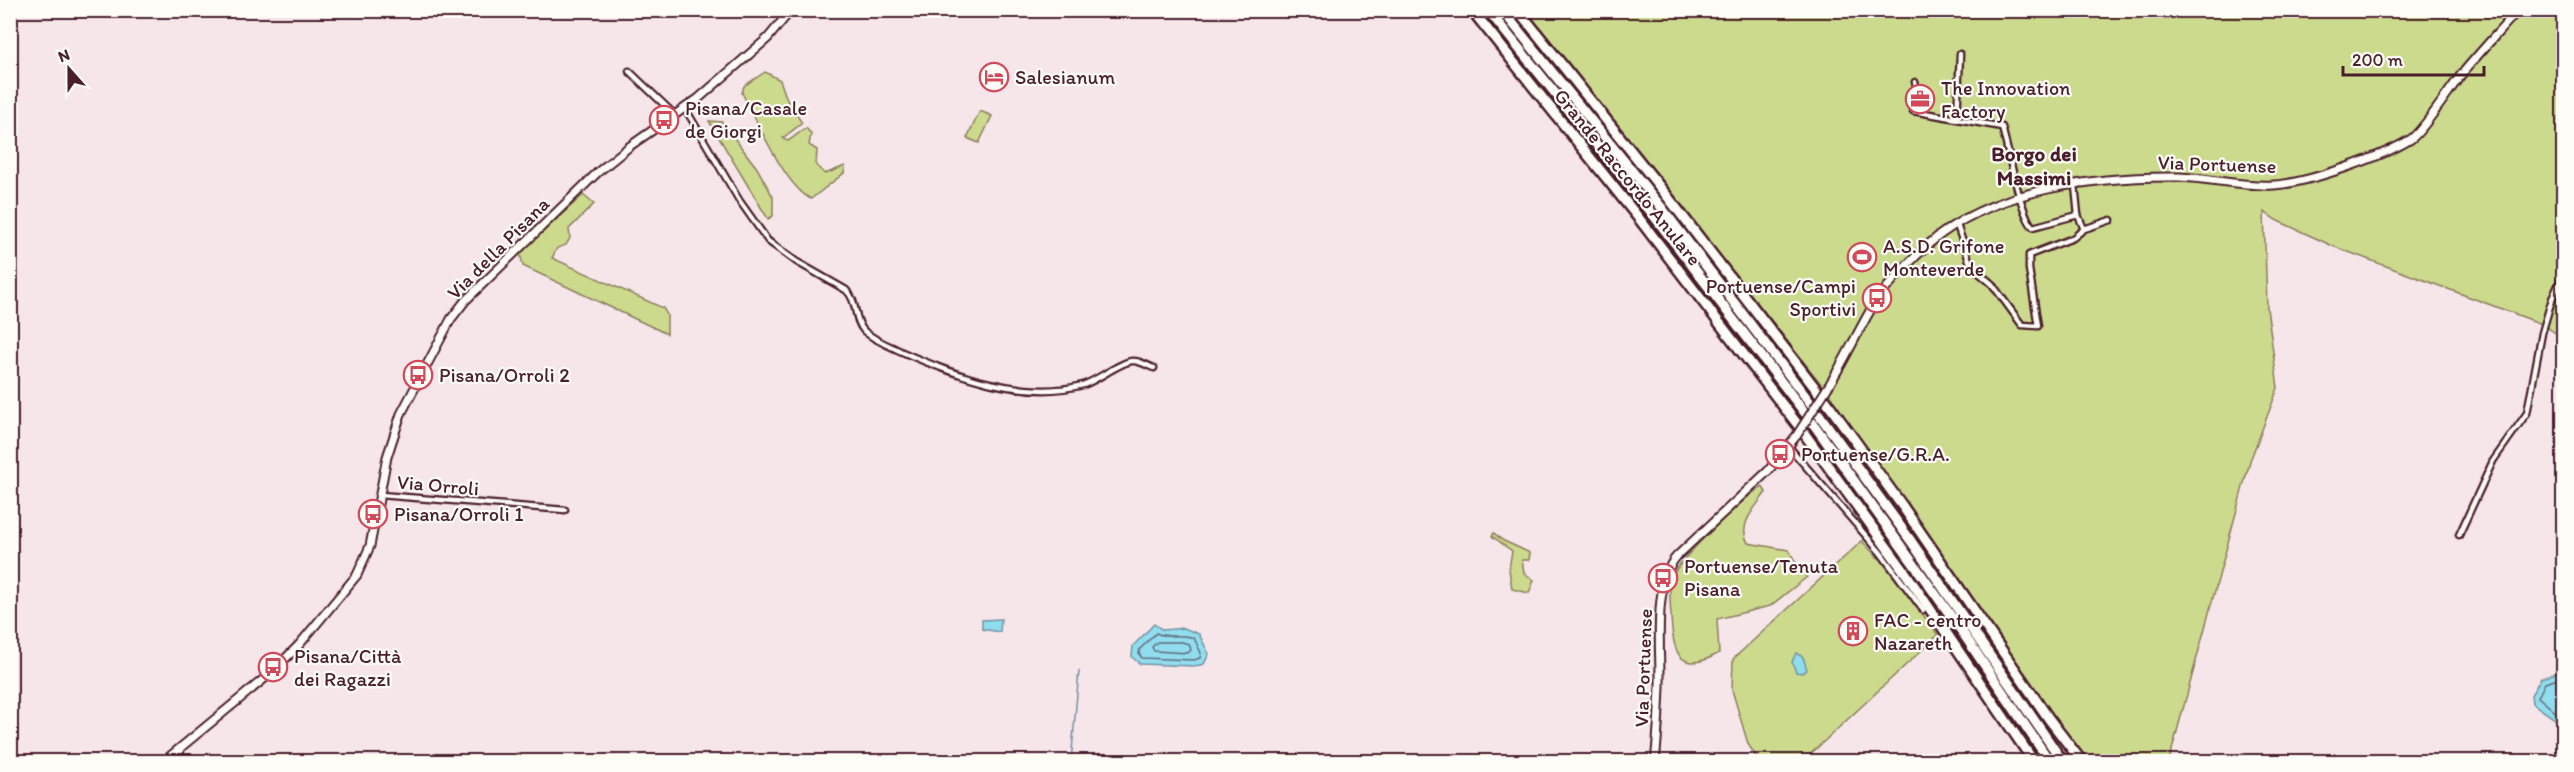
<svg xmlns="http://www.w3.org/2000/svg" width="2574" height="772" font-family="Itim,sans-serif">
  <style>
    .green { fill: #ccda8d; stroke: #8b7c5c; stroke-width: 1.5 }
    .water { fill: #8fddee; stroke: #7391a0; stroke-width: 1.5 }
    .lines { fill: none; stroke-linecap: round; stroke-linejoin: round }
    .shore { stroke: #666b79; stroke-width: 1.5 }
    .stream { stroke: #7391a0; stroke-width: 1.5 }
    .minor-casing { stroke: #4a1f2b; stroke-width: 9 }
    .secondary-casing { stroke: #4a1f2b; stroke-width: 11 }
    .motorway-casing { stroke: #4a1f2b; stroke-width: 14 }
    .minor { stroke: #fdfcf7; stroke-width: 4.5 }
    .secondary { stroke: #fdfcf7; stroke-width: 7 }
    .motorway { stroke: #fdfcf7; stroke-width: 9 }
    .secondary-bridge-casing { stroke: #4a1f2b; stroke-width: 11; stroke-linecap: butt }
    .secondary-bridge { stroke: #fdfcf7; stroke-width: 7 }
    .labels { text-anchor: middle; stroke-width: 4.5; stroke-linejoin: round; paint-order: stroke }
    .poi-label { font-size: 20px; fill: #4a1f2b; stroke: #fdfcf7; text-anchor: start }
    .street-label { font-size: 20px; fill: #4a1f2b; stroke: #fdfcf7 }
    .neighbourhood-label { font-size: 21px; font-weight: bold; fill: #4a1f2b; stroke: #fdfcf7 }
  </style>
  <rect width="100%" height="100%" fill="#f6e6ea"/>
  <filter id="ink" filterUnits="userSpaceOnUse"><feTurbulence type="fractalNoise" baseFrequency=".0167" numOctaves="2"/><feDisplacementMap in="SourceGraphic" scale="12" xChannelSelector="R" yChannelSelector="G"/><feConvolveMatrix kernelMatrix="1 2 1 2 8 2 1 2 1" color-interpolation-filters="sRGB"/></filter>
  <g filter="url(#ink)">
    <g class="green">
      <polygon points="1524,11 2563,11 2563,338 2542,324 2335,247 2276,220 2264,212 2267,308 2278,388 2250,461 2169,761 2088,761 2070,741 1829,394 1679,203"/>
      <path d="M765 72 780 80 787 100 802 123 783 138 788 141 806 128 811 134 809 145 817 150 816 165 825 174 845 166 844 173 811 199C785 187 757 120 742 93L744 86Z"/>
      <polygon points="980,111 992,116 979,143 967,138"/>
      <polygon points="709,121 722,122 757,168 773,197 773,216 768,219"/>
      <polygon points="583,195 594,204 569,229 570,238 566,245 557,248 552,258 663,308 667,315 667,334 523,266 520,253"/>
      <path d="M1762 486 1766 492C1756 507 1737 524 1748 543L1789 550 1799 569 1807 577 1770 606 1717 619 1719 653C1678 677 1672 650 1671 614 1670 604 1669 587 1672 577 1679 558 1743 500 1762 486Z"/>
      <polygon points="1494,533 1502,540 1530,553 1529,560 1522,560 1524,573 1534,580 1529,593 1512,589 1509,569 1512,551 1492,536"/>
      <polygon points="1862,541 1878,558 1880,556 1938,635 1803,761 1759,761 1748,744 1732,690 1733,659"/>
    </g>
    <g class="water">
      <polygon points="1001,619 1000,632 982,629 982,620"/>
      <polygon points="1154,624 1163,630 1184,628 1199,634 1209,654 1204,664 1195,666 1140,664 1132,657 1133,646"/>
      <polygon points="1796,653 1803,657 1807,670 1802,673 1796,672 1792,662"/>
      <polygon points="2562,671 2564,672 2563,742 2556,720 2532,703 2531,695 2541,678"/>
    </g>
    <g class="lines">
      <g class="shore">
        <path d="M1156 633C1168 639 1180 633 1194 638L1201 653 1200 658 1194 660 1142 658 1139 654 1140 649Z"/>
        <polygon points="1157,642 1182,642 1189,644 1191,650 1188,653 1154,651 1152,647"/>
        <polyline points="2564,677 2545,683 2538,697 2560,716 2564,724"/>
      </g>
      <polyline class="stream" points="1071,762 1079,671"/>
      <g class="minor-casing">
        <g id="minor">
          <polyline points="629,71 675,115"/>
          <path d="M1915 82 1917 89 1913 111 2002 127C2007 146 2021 216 2033 227L2078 215 2084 229 2073 238 2029 255V269L2038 326 2022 325 1992 284 1971 266 1957 225"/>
          <path d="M685 108 739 200 768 241 797 262 846 290C858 301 853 319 864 331 874 340 888 345 900 351 954 375 1023 401 1083 385 1098 380 1120 362 1132 361 1140 360 1147 366 1154 368"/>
          <polyline points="1957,119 1960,54"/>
          <polyline points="2075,185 2078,215"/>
          <polyline points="2084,229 2111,220"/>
          <polyline points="1789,447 1880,552 1923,610"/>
          <polyline points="380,495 565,510"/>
          <polyline points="2459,535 2493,461 2527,413 2542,333 2552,299 2564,272"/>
          <polyline points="179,762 181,749"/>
        </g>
      </g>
      <g class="secondary-casing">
        <g id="secondary">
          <path d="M1826 390C1843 364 1855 337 1870 311 1885 287 1909 262 1930 243 1993 188 2099 176 2179 177 2211 178 2242 187 2274 185 2308 183 2382 157 2411 139 2423 131 2450 89 2461 75 2479 53 2499 32 2518 10"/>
          <polyline points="163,762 271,673 299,645 357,575 370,546 387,457 401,414 451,319 465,301 598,172 630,146 699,98 768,38 791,10"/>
          <path d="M1655 762C1658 737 1659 712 1660 687 1661 652 1652 583 1677 556L1768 471 1797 435"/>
        </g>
      </g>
      <g class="motorway-casing">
        <g id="motorway">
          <polyline points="1472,10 1641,221 1798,425"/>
          <polyline points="1488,10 1651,212 1805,413"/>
          <polyline points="1502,10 1658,203 1812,405"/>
          <polyline points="1518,10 1667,196 1819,393"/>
          <polyline points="1826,401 1903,507 2049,719 2082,762"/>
          <polyline points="1818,413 1911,541 2063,762"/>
          <polyline points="1812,422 1956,623 2050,762"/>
          <polyline points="1804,433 1907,575 2034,762"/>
        </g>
      </g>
      <use href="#minor" class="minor"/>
      <use href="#secondary" class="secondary"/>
      <use href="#motorway" class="motorway"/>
      <g class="secondary-bridge-casing">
        <polyline id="secondary-bridge" points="1797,435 1826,390"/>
      </g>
      <use href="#secondary-bridge" class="secondary-bridge"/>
    </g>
  </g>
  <defs>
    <g id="hotel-ring" transform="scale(1.5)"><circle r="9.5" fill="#fdfcf7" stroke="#d1495b" stroke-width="1.5"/><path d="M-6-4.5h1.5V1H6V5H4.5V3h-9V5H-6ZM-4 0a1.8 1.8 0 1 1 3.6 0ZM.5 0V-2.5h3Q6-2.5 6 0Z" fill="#d1495b"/></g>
    <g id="office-ring" transform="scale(1.5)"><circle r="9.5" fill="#fdfcf7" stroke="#d1495b" stroke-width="1.5"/><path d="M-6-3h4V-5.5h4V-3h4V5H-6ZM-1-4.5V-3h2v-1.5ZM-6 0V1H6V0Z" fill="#d1495b"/></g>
    <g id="bus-ring" transform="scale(1.5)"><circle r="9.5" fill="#fdfcf7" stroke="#d1495b" stroke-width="1.5"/><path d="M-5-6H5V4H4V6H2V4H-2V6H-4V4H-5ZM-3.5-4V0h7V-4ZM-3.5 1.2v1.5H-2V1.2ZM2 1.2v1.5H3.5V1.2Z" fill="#d1495b"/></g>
    <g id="stadium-ring" transform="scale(1.5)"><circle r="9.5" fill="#fdfcf7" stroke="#d1495b" stroke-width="1.5"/><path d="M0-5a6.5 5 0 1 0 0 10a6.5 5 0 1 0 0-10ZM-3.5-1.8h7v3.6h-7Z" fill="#d1495b"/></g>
    <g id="building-ring" transform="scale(1.5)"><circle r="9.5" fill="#fdfcf7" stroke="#d1495b" stroke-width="1.5"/><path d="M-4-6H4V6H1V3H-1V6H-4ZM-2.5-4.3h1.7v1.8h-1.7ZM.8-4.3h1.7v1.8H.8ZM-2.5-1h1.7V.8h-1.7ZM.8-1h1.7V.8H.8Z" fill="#d1495b"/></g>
  </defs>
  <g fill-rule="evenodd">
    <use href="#hotel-ring" x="994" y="77"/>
    <use href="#office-ring" x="1920" y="99"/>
    <use href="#bus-ring" x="664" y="120"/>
    <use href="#stadium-ring" x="1862" y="257"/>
    <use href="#bus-ring" x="1877" y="298"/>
    <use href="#bus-ring" x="418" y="375"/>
    <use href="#bus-ring" x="1780" y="454"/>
    <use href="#bus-ring" x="373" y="514"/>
    <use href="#bus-ring" x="1663" y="578"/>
    <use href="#building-ring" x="1853" y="631"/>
    <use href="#bus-ring" x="273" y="667"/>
  </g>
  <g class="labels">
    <g class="poi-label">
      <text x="1015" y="84">Salesianum</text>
      <text x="1941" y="95">The Innovation<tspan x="1941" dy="23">Factory</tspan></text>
      <text x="685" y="115">Pisana/Casale<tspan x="685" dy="23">de Giorgi</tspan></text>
      <text x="1883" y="253">A.S.D. Grifone<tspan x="1883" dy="23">Monteverde</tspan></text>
      <text x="1856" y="293" text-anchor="end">Portuense/Campi<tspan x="1856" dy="23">Sportivi</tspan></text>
      <text x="439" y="382">Pisana/Orroli 2</text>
      <text x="1801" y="461">Portuense/G.R.A.</text>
      <text x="394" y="521">Pisana/Orroli 1</text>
      <text x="1684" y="573">Portuense/Tenuta<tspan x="1684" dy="23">Pisana</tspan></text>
      <text x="1874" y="627">FAC - centro<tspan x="1874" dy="23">Nazareth</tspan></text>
      <text x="294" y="663">Pisana/Città<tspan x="294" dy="23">dei Ragazzi</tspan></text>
    </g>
    <g class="street-label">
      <text transform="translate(2217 164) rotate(2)" y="7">Via Portuense</text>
      <text transform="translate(1628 177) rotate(51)" y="7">Grande Raccordo Anulare</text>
      <text transform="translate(498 248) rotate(-45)" y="7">Via della Pisana</text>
      <text transform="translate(438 485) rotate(5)" y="7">Via Orroli</text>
      <text transform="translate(1643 668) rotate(-88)" y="7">Via Portuense</text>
    </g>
    <g class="neighbourhood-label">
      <text x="2034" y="161">Borgo dei<tspan x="2034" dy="24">Massimi</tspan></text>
    </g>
  </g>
  <rect width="2574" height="772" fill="none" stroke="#fdfcf7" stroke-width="36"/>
  <rect x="18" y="18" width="2538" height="736" fill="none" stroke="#4a1f2b" stroke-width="2" filter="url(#ink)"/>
  <g transform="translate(69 69) rotate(339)" stroke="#fdfcf7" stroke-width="4.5" paint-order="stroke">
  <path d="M0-4.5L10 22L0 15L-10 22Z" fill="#4a1f2b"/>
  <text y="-9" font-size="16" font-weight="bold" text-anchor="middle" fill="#4a1f2b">N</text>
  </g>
  <path d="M2343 66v9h141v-9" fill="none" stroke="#4a1f2b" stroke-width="3"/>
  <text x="2352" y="66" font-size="18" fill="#4a1f2b" stroke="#fdfcf7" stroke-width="4.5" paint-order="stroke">200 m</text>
</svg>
